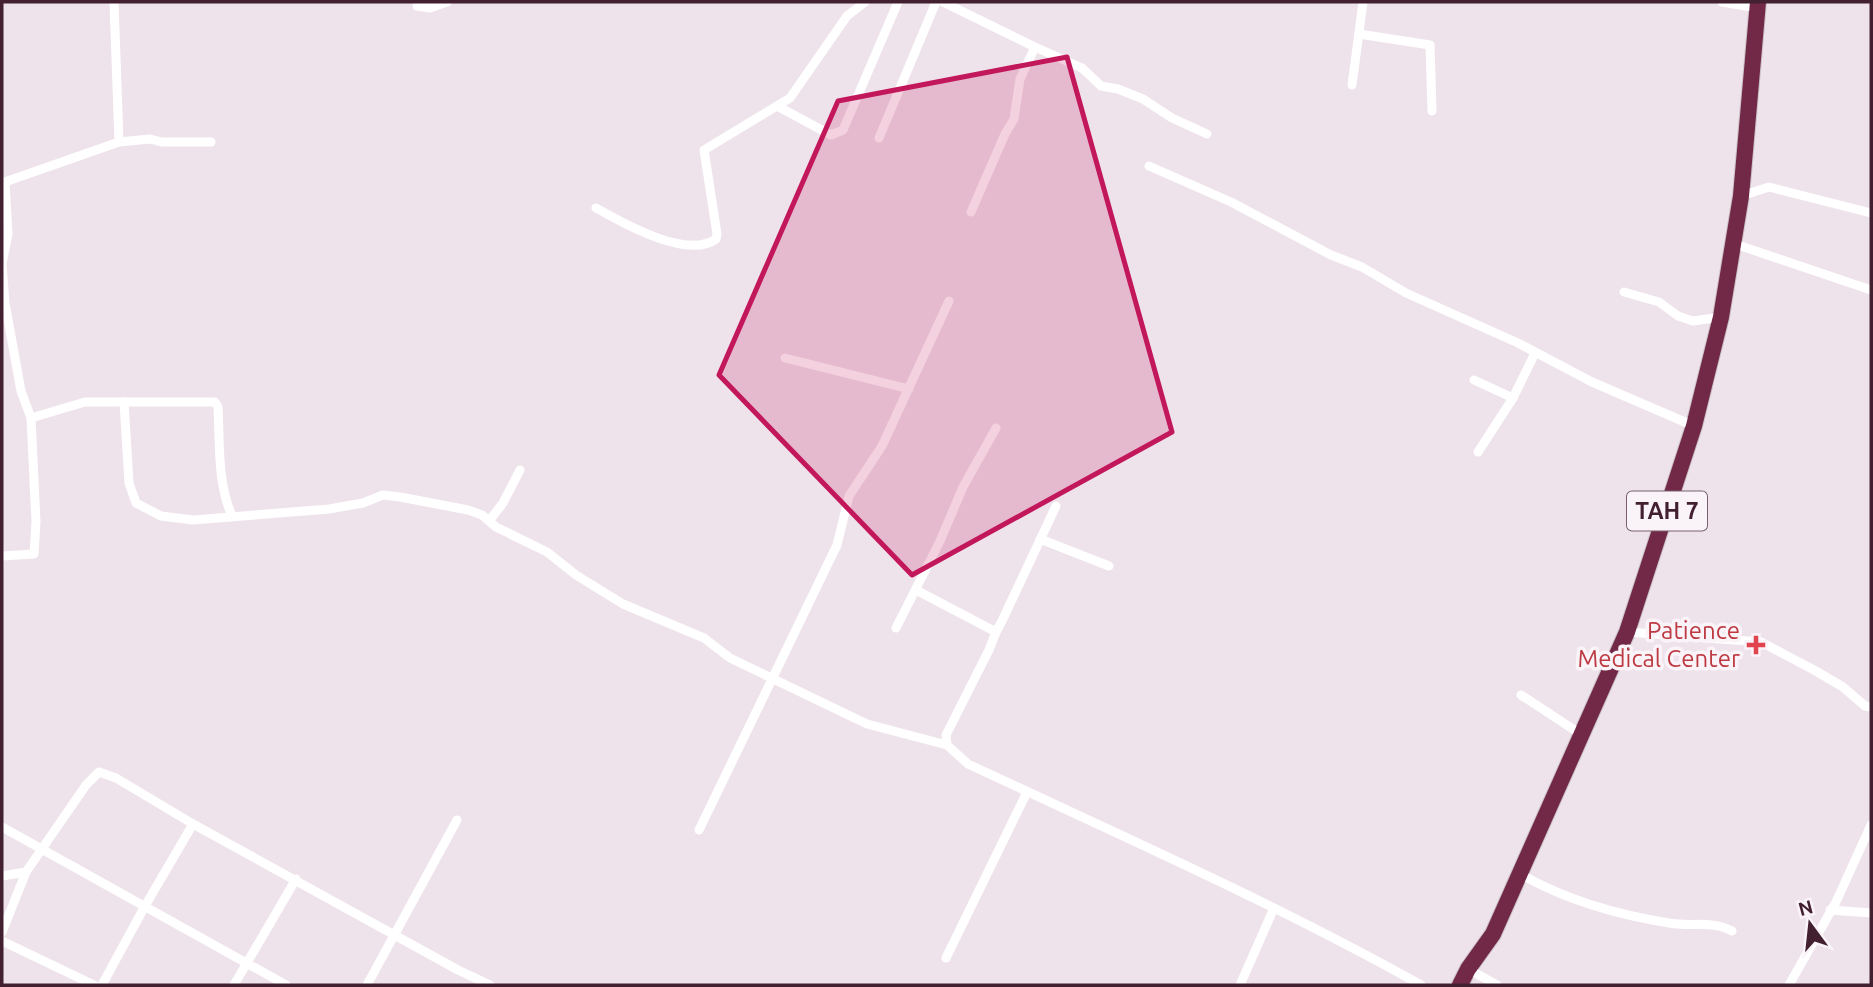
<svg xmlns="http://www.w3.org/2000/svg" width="1873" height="987" font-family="Ubuntu,sans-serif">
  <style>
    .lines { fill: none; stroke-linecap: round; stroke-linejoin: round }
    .highway-casing { stroke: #cac1c5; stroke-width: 18 }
    .street { stroke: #fff; stroke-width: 9 }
    .highway { stroke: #722847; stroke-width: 16 }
    .marked { fill: #c2185b; fill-opacity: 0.2; stroke: #c2185b; stroke-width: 5; stroke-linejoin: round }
    .health-dot { fill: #e0444e; stroke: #faf4f9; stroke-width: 2.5 }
    .labels { text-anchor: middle; stroke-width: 7; stroke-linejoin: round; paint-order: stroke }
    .shield { fill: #faf4f9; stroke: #79606c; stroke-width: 2 }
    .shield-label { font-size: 23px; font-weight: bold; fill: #422030 }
    .health-label { font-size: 24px; fill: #be3a42; stroke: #faf4f9; text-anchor: end }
  </style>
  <rect width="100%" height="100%" fill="#efe3eb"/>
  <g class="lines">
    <g class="highway-casing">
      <polyline id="highway" points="1460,985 1468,969 1493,934 1627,632 1694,426 1721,317 1741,196 1758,2"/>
    </g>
    <g class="street">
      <polyline points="114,2 119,142"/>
      <polyline points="943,2 1035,47 1020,79 1014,119 1005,134 971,212"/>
      <polyline points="1722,2 1758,8"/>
      <polyline points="417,6 430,8 447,2"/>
      <polyline points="1359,34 1430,45 1432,111"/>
      <polyline points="1035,47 1082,68 1101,86 1118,89 1143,99 1172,118 1207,134"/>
      <polyline points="1352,85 1363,2"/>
      <polyline points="777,106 831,135 843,130 898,2"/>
      <polyline points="879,138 936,2"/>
      <polyline points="1149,166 1231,202 1331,255 1362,267 1406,293 1518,343 1592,382 1694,426"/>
      <polyline points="2,183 119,142 150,139 162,142 211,142"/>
      <polyline points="1741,196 1769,187 1871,213"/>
      <path d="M596 208C623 223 687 260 716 239L717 234 704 150 790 98 847 16 865 2"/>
      <polyline points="1732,243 1871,290"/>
      <polyline points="1624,292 1659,302 1678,316 1693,321 1721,317"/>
      <polyline points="785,358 909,389"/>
      <polyline points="1474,380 1513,398"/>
      <path d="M124 402 129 483 136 503 161 516 193 520 329 509 363 503 383 495 400 497 468 510 482 515 496 527 547 552 576 575 623 604 704 638 730 658 867 724 947 745 968 764C1120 835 1274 903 1421 985"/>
      <path d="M31 418 85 402H215L218 407C220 444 217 482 232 516"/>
      <polyline points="1478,452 1513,398 1535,353"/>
      <polyline points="489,521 503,503 520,470"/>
      <polyline points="1040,539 1109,566"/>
      <polyline points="2,556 34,554 36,522 31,418 21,391 5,303 2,264 8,234 5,183"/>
      <polyline points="916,590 996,632 989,650 946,735 947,745"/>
      <polyline points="896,628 940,541 963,487 996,428"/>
      <polyline points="996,632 1002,621 1056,506"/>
      <polyline points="1627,632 1761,642 1814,670 1843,687 1865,706 1871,707"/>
      <polyline points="1521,695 1582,735"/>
      <polyline points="2,827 286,985"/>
      <polyline points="699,830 837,545 849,496 882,446 949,301"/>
      <path d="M1520 874C1564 899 1618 915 1669 923 1691 927 1712 920 1732 931"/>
      <polyline points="2,876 26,872"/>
      <polyline points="1830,910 1871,913"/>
      <polyline points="2,932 26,872 86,785 99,772 116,778 193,824 458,970 490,985"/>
      <polyline points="2,941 94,985"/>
      <polyline points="946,958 1027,792"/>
      <polyline points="1468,969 1497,985"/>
      <polyline points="102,985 145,906 193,824"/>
      <polyline points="234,985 296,879"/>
      <polyline points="367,985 457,820"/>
      <polyline points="1240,985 1274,908"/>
      <polyline points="1789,985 1836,902 1871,825"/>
    </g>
    <use href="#highway" class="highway"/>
  </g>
  <path class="marked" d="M1067 57 1172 432 912 575 719 375 838 101Z"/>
  <path class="health-dot" d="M1752.5 634.5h7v7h7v7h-7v7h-7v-7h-7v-7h7z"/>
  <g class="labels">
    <rect class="shield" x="1627" y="491.5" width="80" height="39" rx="5"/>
    <g class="shield-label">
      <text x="1667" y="519">TAH 7</text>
    </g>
    <g class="health-label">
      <text x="1740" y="639">Patience<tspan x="1740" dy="28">Medical Center</tspan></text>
    </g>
  </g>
  <rect width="1873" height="987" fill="none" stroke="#422030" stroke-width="7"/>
  <g transform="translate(1810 924) rotate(345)" stroke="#faf4f9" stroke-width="5" paint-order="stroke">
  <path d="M0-5L12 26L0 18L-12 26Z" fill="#422030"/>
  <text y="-10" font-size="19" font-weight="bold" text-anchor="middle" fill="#422030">N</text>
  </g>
</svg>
